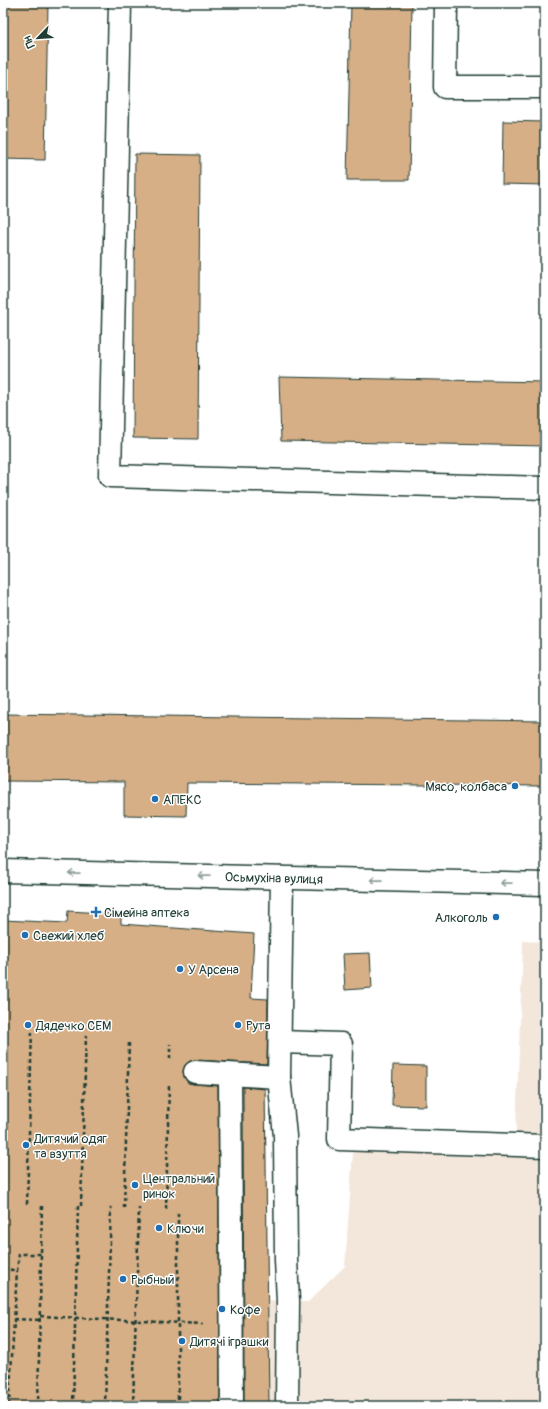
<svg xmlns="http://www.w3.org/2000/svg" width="548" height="1409" font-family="Pangolin,sans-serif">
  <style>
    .built { fill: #f3e7db }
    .building { fill: #d6af87; stroke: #1f3d34 }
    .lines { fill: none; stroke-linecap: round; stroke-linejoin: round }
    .minor-casing { stroke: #1f3d34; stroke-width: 25 }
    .path { stroke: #1f3d34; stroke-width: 2.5; stroke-dasharray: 4 3; stroke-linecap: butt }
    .minor { stroke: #fff; stroke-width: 22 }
    .oneway { stroke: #8f9e9a }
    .poi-dot { fill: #1f6fb2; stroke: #fff; stroke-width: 1.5 }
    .labels { text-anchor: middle; stroke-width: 3; stroke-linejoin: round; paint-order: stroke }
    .poi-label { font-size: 13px; fill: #1f3d34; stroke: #fff; text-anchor: start }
    .street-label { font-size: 13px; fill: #1f3d34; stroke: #fff }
  </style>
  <rect width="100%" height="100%" fill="#fff"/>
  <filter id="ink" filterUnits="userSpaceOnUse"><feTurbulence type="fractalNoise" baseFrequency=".025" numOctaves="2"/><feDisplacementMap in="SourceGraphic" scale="8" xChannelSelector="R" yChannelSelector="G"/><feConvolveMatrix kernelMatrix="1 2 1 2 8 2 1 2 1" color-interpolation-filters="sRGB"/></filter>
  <g filter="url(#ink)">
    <polygon class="built" points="523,941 545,942 545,1406 3,1406 209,995 270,999 266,1068 268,1300 308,1302 345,1266 353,1151 515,1155"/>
    <g class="building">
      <polygon points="3,3 48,3 45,160 3,159"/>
      <polygon points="351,3 412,3 409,180 347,180"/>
      <polygon points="503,121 545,122 545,185 502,184"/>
      <polygon points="135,154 200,155 198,439 133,438"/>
      <polygon points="279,377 545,382 545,446 281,441"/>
      <polygon points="3,714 545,721 545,786 187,783 186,816 124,815 124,782 3,781"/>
      <polygon points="68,911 121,914 121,924 254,934 251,998 268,999 267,1064 195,1060 190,1061 185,1065 183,1071 184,1077 188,1083 194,1084 218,1086 220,1406 3,1406 3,920 67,923"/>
      <polygon points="370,953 372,988 345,990 343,954"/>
      <polygon points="393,1065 426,1066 426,1106 392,1105"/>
      <polygon points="243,1087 265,1089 269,1406 244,1406"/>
    </g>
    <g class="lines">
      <g class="minor-casing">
        <g id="minor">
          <polyline points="120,3 110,476 545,488"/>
          <polyline points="446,3 445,87 545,87"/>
          <path id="s1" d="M3 871 545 884"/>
          <polyline points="282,878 279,1077 285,1136 286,1260 288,1301 287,1406"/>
          <polyline points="280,1042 341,1044 339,1139 545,1146"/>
          <polyline points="195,1072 279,1077"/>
          <polyline points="230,1075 232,1406"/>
        </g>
      </g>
      <g class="path">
        <polyline points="170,1059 170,1044"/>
        <polyline points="27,1204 32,1029"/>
        <polyline points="81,1206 86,1035"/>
        <polyline points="124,1208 129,1041"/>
        <polyline points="166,1209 169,1084"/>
        <polyline points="3,1268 17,1271 19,1254 41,1254"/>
        <polyline points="40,1316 203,1324"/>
        <polyline points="14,1319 40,1320"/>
        <polyline points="9,1406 17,1271"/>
        <polyline points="38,1406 42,1204"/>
        <polyline points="73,1406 78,1206"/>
        <polyline points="105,1406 111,1207"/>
        <polyline points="133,1406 139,1208"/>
        <polyline points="178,1406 178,1210"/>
      </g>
      <use href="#minor" class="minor"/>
    </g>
    <defs><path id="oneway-shaft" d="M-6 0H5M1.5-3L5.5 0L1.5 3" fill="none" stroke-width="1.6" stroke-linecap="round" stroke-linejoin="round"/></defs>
    <g class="oneway">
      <use href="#oneway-shaft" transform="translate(74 873) rotate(-179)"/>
      <use href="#oneway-shaft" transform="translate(204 876) rotate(-179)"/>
      <use href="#oneway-shaft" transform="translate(376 880) rotate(-179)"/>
      <use href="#oneway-shaft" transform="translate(506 883) rotate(-179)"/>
    </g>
  </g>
  <g class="poi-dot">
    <circle cx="515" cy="786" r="4"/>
    <circle cx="155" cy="799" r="4"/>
    <path d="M94 906h4v4h4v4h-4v4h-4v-4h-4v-4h4z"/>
    <circle cx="496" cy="917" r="4"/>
    <circle cx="25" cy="935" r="4"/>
    <circle cx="180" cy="969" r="4"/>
    <circle cx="28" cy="1025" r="4"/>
    <circle cx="238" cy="1025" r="4"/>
    <circle cx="26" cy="1145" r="4"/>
    <circle cx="135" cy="1185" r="4"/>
    <circle cx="159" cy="1228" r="4"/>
    <circle cx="123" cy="1279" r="4"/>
    <circle cx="222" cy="1309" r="4"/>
    <circle cx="182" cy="1341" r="4"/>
  </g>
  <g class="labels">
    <g class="poi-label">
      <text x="507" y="791" text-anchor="end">Мясо, колбаса</text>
      <text x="163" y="804">АПЕКС</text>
      <text x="104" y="917">Сімейна аптека</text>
      <text x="488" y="922" text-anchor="end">Алкоголь</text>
      <text x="33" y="940">Свежий хлеб</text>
      <text x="188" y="974">У Арсена</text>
      <text x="36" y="1030">Дядечко СЕМ</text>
      <text x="246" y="1030">Рута</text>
      <text x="34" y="1143">Дитячий одяг<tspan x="34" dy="15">та взуття</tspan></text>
      <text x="143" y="1183">Центральний<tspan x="143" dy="15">ринок</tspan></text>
      <text x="167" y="1233">Ключи</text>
      <text x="131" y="1284">Рыбный</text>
      <text x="230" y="1314">Кофе</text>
      <text x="190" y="1346">Дитячі іграшки</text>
    </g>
    <g class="street-label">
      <text dy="5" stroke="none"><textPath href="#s1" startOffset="271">Осьмухіна вулиця</textPath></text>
    </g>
  </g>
  <rect width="548" height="1409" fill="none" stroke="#fff" stroke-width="16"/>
  <rect x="8" y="8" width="532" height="1393" fill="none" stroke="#1f3d34" stroke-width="1.5" filter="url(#ink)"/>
  <g transform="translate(38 38) rotate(245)" stroke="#ffffff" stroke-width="3" paint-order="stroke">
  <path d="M0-3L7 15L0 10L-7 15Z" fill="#1f3d34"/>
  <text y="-6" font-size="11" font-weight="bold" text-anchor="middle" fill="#1f3d34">Пн</text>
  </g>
</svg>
